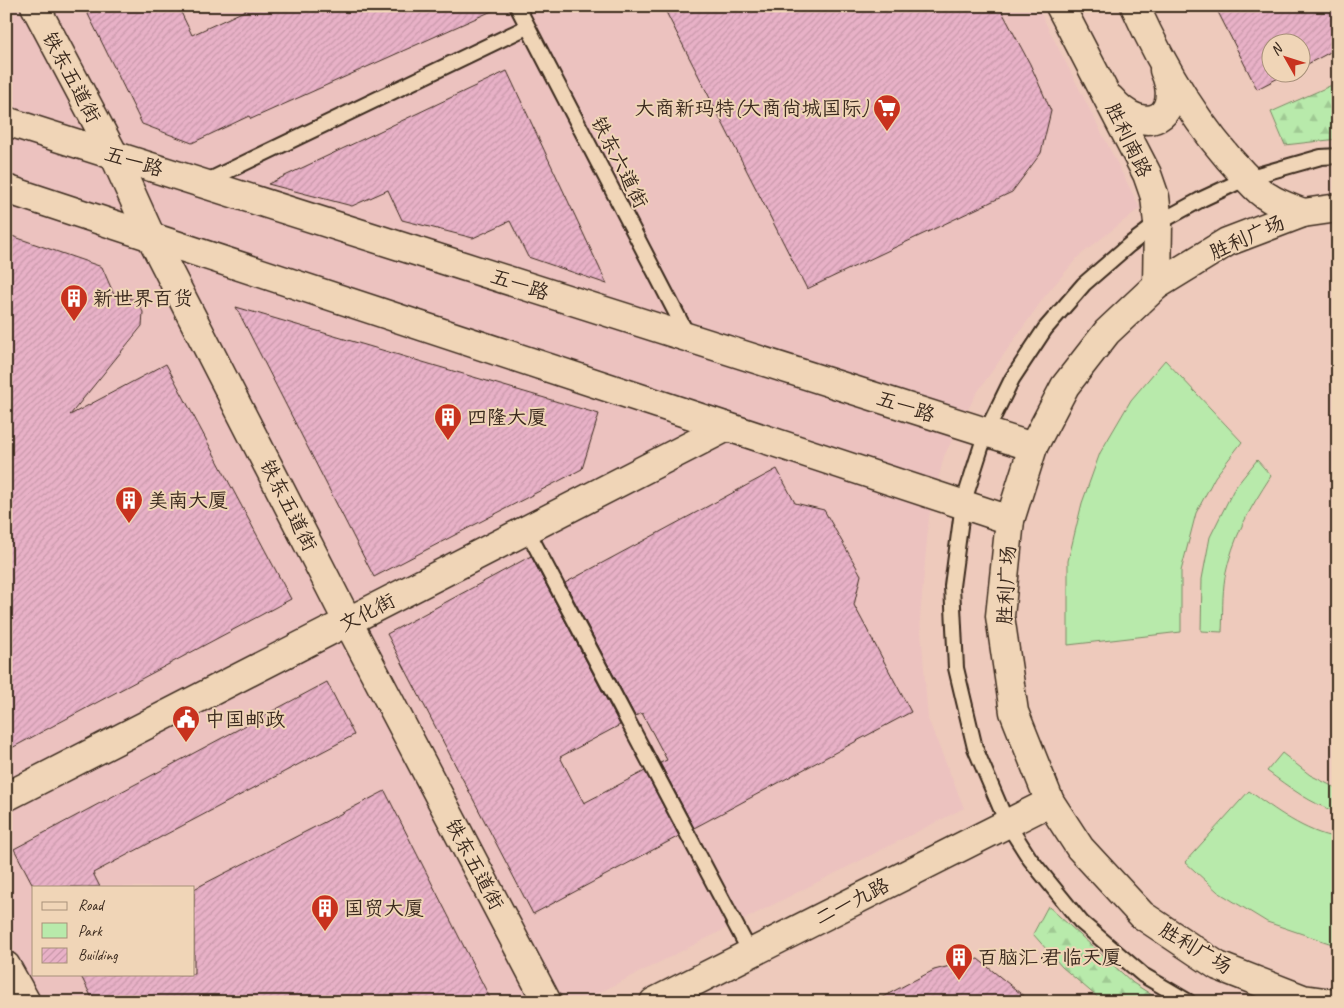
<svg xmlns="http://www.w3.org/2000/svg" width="1344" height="1008" font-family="Caveat,'LXGW WenKai TC',sans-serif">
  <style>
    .built { fill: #ecc2bf; fill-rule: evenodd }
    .green { fill: #b8eaab; stroke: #7a8a64 }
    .forest { fill: url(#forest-firs); stroke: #7a8a64 }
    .building { fill: url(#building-hatch); stroke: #3b2a1e }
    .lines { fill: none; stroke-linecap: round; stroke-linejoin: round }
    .service-casing { stroke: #3b2a1e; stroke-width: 18 }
    .minor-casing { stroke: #3b2a1e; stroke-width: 31 }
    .secondary-casing { stroke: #3b2a1e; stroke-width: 31 }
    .primary-casing { stroke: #3b2a1e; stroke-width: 31 }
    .service { stroke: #f0d5b7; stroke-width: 14 }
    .minor { stroke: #f0d5b7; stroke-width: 28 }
    .secondary { stroke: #f0d5b7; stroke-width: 28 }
    .primary { stroke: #f0d5b7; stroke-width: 28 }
    .labels { text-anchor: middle; stroke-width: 4; stroke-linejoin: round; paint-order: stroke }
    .street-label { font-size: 20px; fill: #3b2a1e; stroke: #f0d5b7 }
    .poi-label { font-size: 20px; fill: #3b2a1e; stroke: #f0d5b7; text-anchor: start }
  </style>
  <defs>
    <pattern id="forest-firs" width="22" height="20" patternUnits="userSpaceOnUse" patternTransform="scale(1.25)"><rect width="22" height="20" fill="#b8eaab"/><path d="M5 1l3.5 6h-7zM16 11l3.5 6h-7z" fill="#9fc993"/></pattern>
    <pattern id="building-hatch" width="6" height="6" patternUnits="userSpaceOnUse" patternTransform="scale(1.25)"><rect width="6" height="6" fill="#e8b1c7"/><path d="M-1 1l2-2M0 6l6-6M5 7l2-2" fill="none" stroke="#c898aa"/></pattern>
  </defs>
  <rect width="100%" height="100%" fill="#eecabc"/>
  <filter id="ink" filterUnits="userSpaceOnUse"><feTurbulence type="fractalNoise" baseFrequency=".02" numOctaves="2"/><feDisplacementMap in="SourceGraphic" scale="10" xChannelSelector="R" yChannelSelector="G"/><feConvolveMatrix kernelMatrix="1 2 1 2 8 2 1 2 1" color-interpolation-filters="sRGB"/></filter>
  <g filter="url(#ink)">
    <path class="built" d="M6 6H1037L1140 208 1078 257 1045 296 976 394 944 456 929 517 920 618 928 719 964 808 581 1002H6ZM34 887H194V974H34Z"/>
    <g class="green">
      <polygon points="1165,360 1242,442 1215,477 1196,513 1181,571 1181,632 1068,645 1068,561 1082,503 1100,453 1131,400"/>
      <path d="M1257 460 1271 476C1249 510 1233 537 1225 577 1222 595 1223 614 1222 632L1201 631 1202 579 1210 537 1234 489Z"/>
      <path d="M1282 753 1310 775 1338 789V812C1312 805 1289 787 1267 771Z"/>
      <path d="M1249 791C1276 810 1304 832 1338 838V946L1267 922 1218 892 1185 862Z"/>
    </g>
    <g class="forest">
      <polygon points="1332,85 1338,100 1338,139 1285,145 1271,112"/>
      <polygon points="1048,906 1133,983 1163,1002 1103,1002 1062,967 1033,934"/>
    </g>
    <g class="building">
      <polygon points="84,6 178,6 192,35 255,6 503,6 251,119 249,116 192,143 142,124"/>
      <polygon points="663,6 999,6 1030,64 1051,111 1041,153 1012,192 807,289"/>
      <polygon points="1215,6 1338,6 1338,48 1302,67 1302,42 1272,42 1272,72 1290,72 1257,89"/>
      <polygon points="507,71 607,284 528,257 510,221 473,238 402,220 388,190 352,206 268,184"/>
      <polygon points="6,234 102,267 115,297 132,299 137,301 143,312 142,326 70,415 166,364 291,599 6,751"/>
      <polygon points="236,307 599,414 582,469 374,577"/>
      <polygon points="777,469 795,503 824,510 861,575 854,605 911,712 694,828 660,763 667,760 642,713 635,716 565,583"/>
      <polygon points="531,556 620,725 560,757 584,803 645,771 679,836 533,914 387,634"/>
      <polygon points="327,682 354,735 93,873 100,887 34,887 14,849"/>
      <polygon points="385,791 492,1002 94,1002 80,974 194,974 194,889"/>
      <polygon points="978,959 1031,1002 873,1002 934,970"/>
    </g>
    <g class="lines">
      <g class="service-casing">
        <g id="service">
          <polyline points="517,6 688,336"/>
          <polyline points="203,183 527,27"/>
          <polyline points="527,530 750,952"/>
          <polyline points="1189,1002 1143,975 1081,922 1030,859 1007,823 975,748 956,668 952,586 963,504 986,432 1012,379 1045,329 1084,284 1129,245 1158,223 1202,199 1247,178 1321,157 1338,156"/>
        </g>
      </g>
      <g class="minor-casing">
        <g id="minor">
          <polyline points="35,6 114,155 151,237 348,622 547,1002"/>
          <polyline points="6,797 727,427"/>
          <polyline points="6,966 26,1002"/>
        </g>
      </g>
      <g class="secondary-casing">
        <g id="secondary">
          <polyline points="6,121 1033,447"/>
          <polyline points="6,189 1010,520"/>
        </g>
      </g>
      <g class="primary-casing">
        <g id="primary">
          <polyline points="1060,6 1147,174 1155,197 1158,223 1157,285"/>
          <path d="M1135 6C1162 66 1197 126 1243 174 1250 181 1258 192 1268 197 1278 204 1291 208 1303 213"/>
          <path d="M1111 99C1145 139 1185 117 1164 70"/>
          <polyline points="654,1002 1050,802"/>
          <polyline points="1325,1002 1303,999 1218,966 1142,915 1080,848 1050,802 1014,712 1000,616 1010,520 1033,447 1065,386 1107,332 1157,285 1227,242 1303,213 1338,208"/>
        </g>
      </g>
      <use href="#service" class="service"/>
      <use href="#minor" class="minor"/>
      <use href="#secondary" class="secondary"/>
      <use href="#primary" class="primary"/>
    </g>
  </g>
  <defs>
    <g id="supermarket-pin" transform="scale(1.4375)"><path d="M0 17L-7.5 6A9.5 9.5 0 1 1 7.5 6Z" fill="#c8321e" stroke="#f0d5b7"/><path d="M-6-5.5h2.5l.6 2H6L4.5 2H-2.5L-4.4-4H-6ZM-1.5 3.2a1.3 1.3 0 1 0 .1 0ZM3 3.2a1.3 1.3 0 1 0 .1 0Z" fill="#fff"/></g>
    <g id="building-pin" transform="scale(1.4375)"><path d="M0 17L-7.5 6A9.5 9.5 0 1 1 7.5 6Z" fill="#c8321e" stroke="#f0d5b7"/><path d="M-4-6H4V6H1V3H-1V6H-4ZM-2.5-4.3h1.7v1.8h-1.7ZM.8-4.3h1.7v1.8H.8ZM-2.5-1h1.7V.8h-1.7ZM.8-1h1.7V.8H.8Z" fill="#fff"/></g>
    <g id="civic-pin" transform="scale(1.4375)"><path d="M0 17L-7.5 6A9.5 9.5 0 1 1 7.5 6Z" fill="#c8321e" stroke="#f0d5b7"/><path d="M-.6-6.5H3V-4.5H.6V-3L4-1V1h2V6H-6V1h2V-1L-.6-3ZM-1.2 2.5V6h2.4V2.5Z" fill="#fff"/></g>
  </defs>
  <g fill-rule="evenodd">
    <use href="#supermarket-pin" x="887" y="108"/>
    <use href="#building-pin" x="74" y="298"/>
    <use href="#building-pin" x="448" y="417"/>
    <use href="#building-pin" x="129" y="500"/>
    <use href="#civic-pin" x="186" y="719"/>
    <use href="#building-pin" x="325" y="908"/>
    <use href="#building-pin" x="959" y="957"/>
  </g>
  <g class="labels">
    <g class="street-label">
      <text transform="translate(72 77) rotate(62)" y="7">铁东五道街</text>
      <text transform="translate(1129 140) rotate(64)" y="7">胜利南路</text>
      <text transform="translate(134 161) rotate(17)" y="7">五一路</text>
      <text transform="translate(620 162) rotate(63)" y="7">铁东六道街</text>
      <text transform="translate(1247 237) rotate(-24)" y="7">胜利广场</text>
      <text transform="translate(520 284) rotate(18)" y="7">五一路</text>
      <text transform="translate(906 406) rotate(18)" y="7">五一路</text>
      <text transform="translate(289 505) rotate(63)" y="7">铁东五道街</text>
      <text transform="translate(1006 585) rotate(-87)" y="7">胜利广场</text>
      <text transform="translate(367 612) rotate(-27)" y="7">文化街</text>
      <text transform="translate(475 864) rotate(62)" y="7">铁东五道街</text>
      <text transform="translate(852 901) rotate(-27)" y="7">二一九路</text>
      <text transform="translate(1196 948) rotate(31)" y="7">胜利广场</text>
    </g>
    <g class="poi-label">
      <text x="868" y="115" text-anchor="end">大商新玛特(大商尚城国际)</text>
      <text x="93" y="305">新世界百货</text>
      <text x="467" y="424">四隆大厦</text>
      <text x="148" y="507">美南大厦</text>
      <text x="205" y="726">中国邮政</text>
      <text x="344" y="915">国贸大厦</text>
      <text x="978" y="964">百脑汇·君临天厦</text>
    </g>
  </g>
  <rect width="1344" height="1008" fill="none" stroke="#f0d5b7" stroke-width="25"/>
  <rect x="12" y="12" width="1319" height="983" fill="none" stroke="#3b2a1e" stroke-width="2" filter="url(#ink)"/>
  <rect x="32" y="886" width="162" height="90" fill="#f0d5b7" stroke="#a8917a"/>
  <rect x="42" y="902" width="25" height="8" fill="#f0d5b7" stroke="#a8917a"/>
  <text x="78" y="910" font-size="15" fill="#3b2a1e">Road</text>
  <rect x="42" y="923" width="25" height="15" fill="#b8eaab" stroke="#a8917a"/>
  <text x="78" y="936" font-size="15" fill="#3b2a1e">Park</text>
  <rect x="42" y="948" width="25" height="15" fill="url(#building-hatch)" stroke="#a8917a"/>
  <text x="78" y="960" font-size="15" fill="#3b2a1e">Building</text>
  <g transform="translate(1286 58) rotate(309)"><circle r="24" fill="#f0d5b7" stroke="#a8917a"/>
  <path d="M0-4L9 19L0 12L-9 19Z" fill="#c8321e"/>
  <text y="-8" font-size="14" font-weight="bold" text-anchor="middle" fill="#3b2a1e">N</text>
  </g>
</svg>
